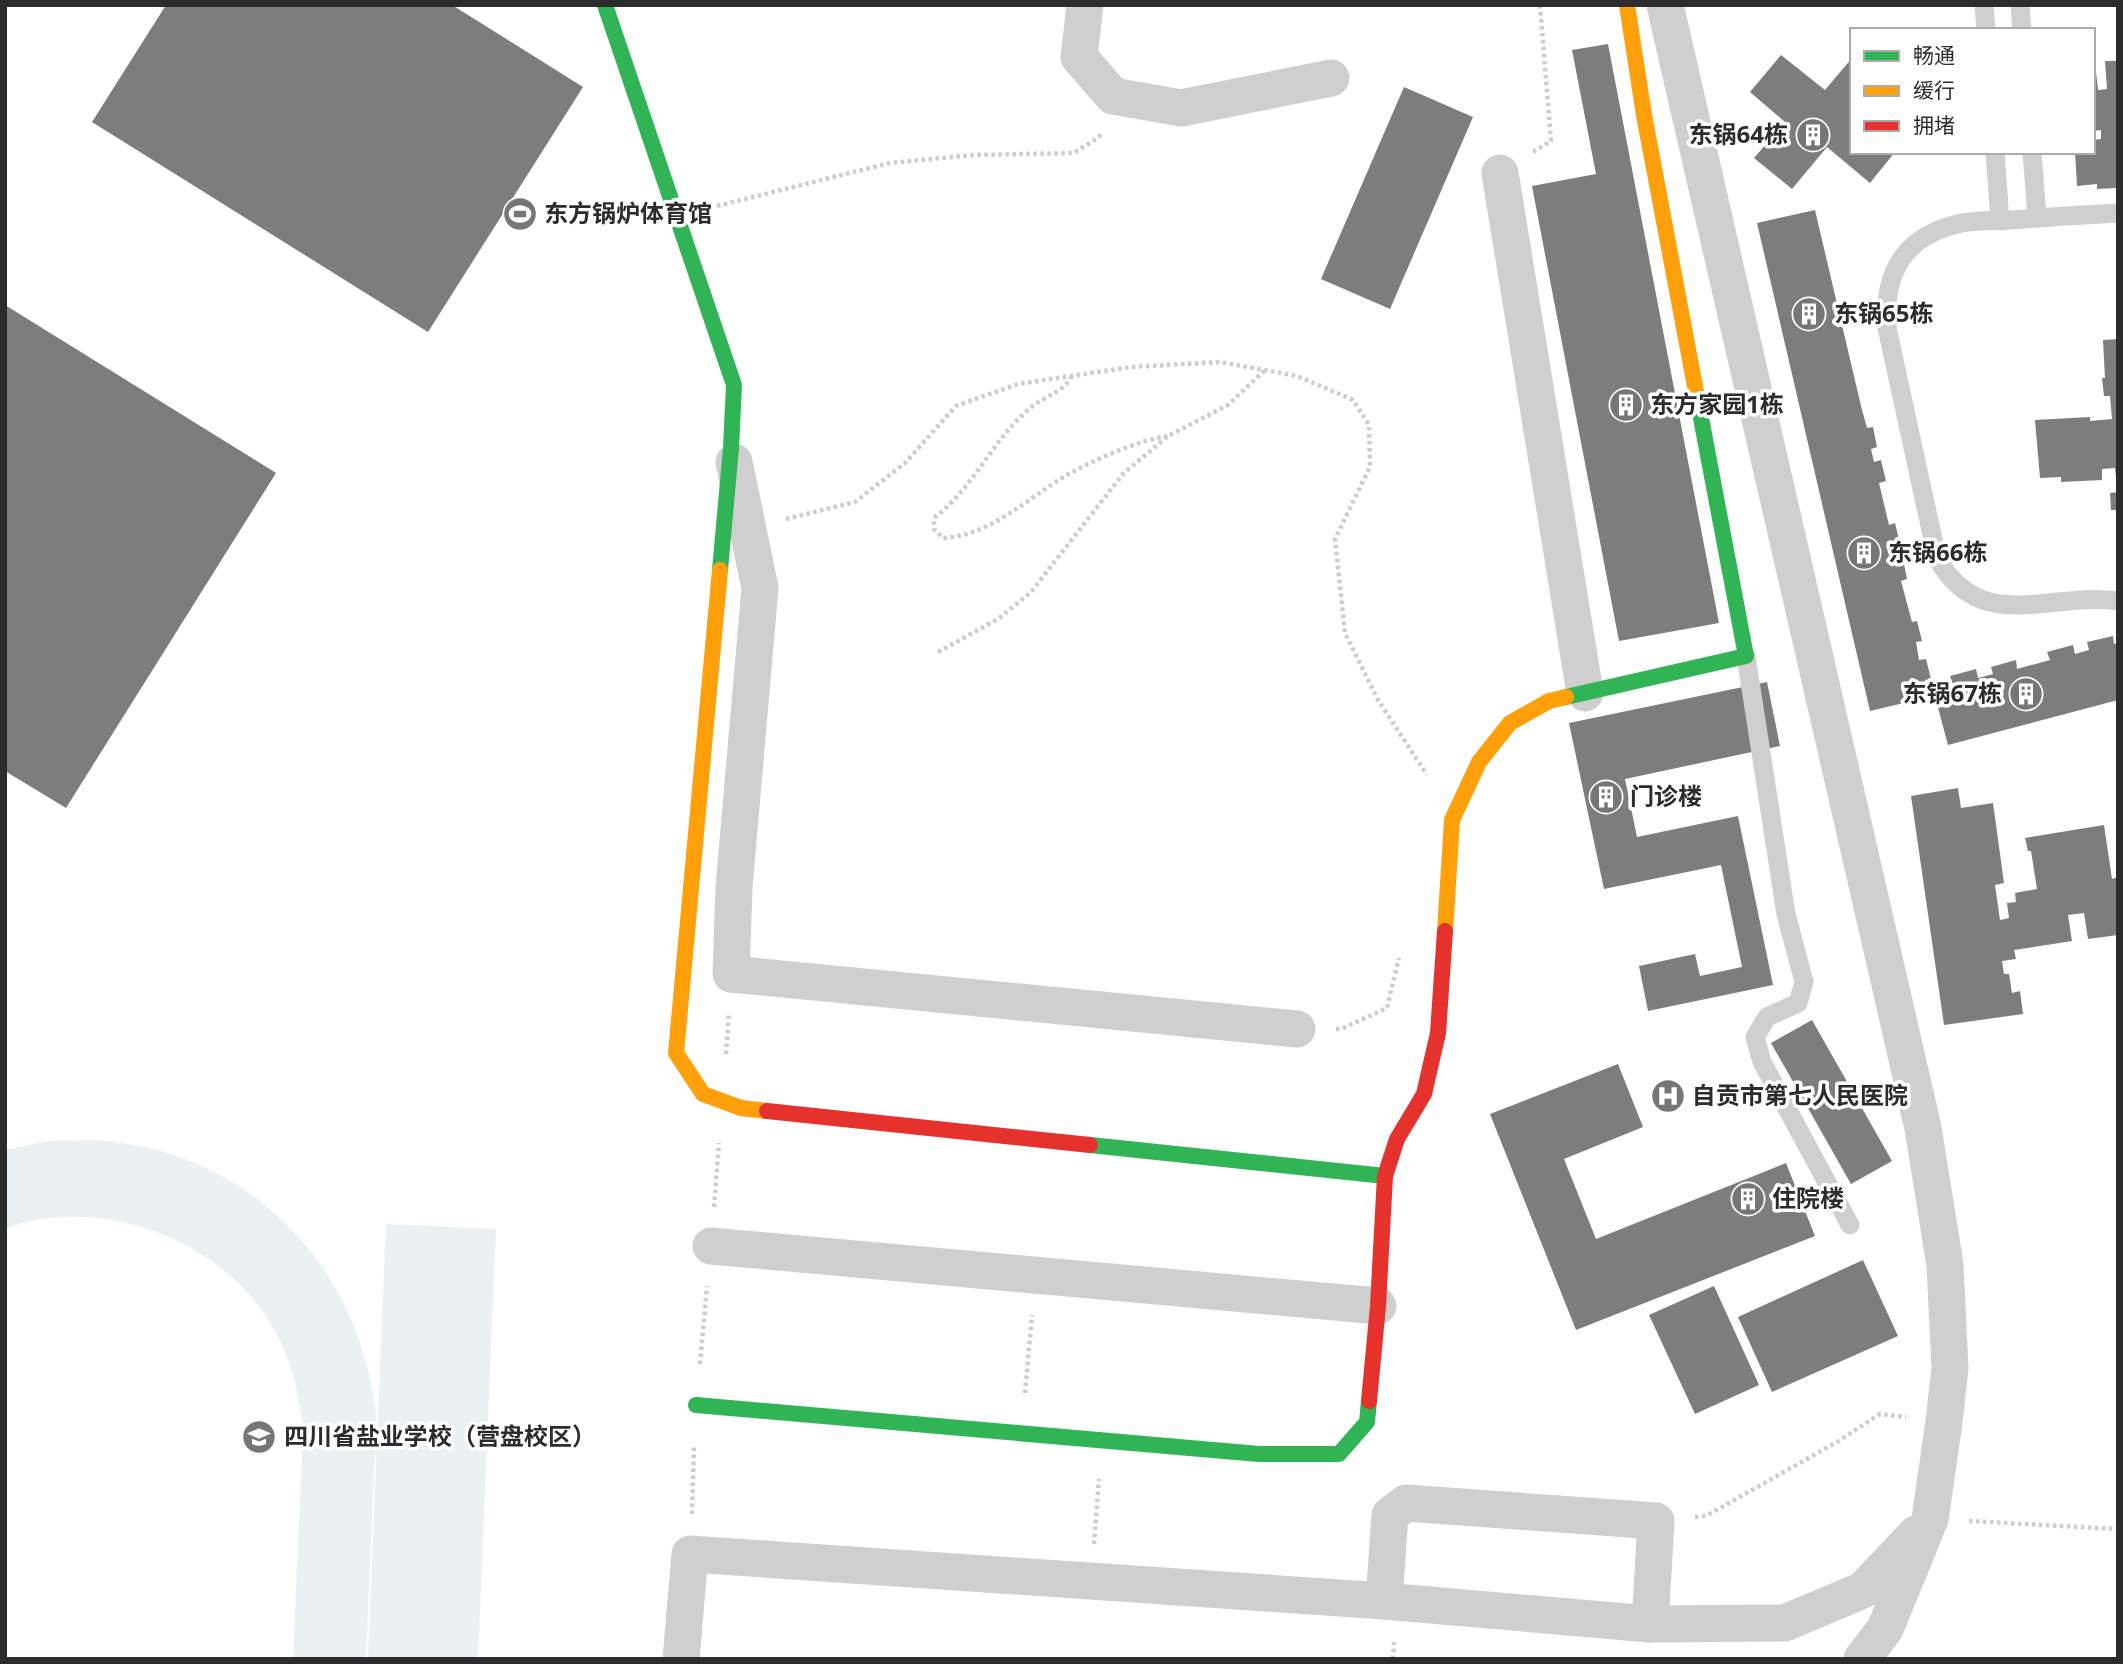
<svg xmlns="http://www.w3.org/2000/svg" width="2123" height="1664" font-family="'Open Sans','Noto Sans SC',sans-serif">
  <style>
    .green { fill: #ebf0f3 }
    .building { fill: #7d7d7d }
    .lines { fill: none; stroke-linecap: round; stroke-linejoin: round }
    .path { stroke: #cdcdcd; stroke-width: 4.5; stroke-dasharray: 3.5 3.5; stroke-linecap: butt }
    .lane { stroke: #cfcfcf; stroke-width: 19 }
    .street { stroke: #cfcfcf; stroke-width: 37 }
    .fast { stroke: #30b455; stroke-width: 16 }
    .slow { stroke: #ff9f0a; stroke-width: 16 }
    .jam { stroke: #e5322d; stroke-width: 16 }
    .labels { text-anchor: middle; stroke-width: 7; stroke-linejoin: round; paint-order: stroke }
    .poi-label { font-size: 24px; font-weight: bold; fill: #2c2c2c; stroke: #fff; text-anchor: start }
  </style>
  <rect width="100%" height="100%" fill="#fff"/>
  <g class="green">
    <path d="M93 1140C119 1142 146 1145 171 1154 285 1191 361 1291 375 1409 378 1437 374 1466 373 1494 371 1549 368 1604 366 1659H293L303 1428C299 1401 295 1375 284 1350 254 1280 189 1235 116 1221 80 1214 40 1215 5 1229V1150L47 1141Z"/>
    <polygon points="386,1224 496,1229 478,1659 368,1659"/>
  </g>
  <g class="building">
    <polygon points="166,5 452,5 583,87 428,332 92,122"/>
    <polygon points="1608,44 1719,623 1619,641 1532,186 1596,174 1572,50"/>
    <polygon points="1781,55 1825,90 1852,58 1852,152 1895,152 1870,183 1827,147 1792,189 1754,158 1785,122 1750,92"/>
    <polygon points="2105,61 2118,61 2118,188 2097,189 2097,184 2077,186 2075,152 2093,152 2093,140 2101,139 2101,130 2093,131 2093,72 2096,72 2098,90 2107,89"/>
    <polygon points="1404,87 1473,117 1390,309 1321,279"/>
    <polygon points="1815,210 1861,406 1867,428 1873,427 1877,447 1871,449 1874,462 1881,460 1886,481 1879,483 1889,525 1895,523 1900,544 1892,546 1896,560 1903,559 1907,579 1901,581 1912,622 1917,621 1922,641 1916,642 1919,660 1926,659 1931,679 1925,680 1929,697 1870,711 1757,223"/>
    <polygon points="5,305 276,473 66,808 5,771"/>
    <polygon points="2118,339 2118,478 2116,478 2115,468 2102,469 2102,480 2061,482 2061,477 2040,478 2035,420 2090,417 2090,421 2112,419 2110,396 2104,396 2102,378 2105,378 2103,340"/>
    <polygon points="2118,492 2118,510 2111,510 2110,493"/>
    <polygon points="2113,636 2114,644 2118,643 2118,700 1948,745 1933,689 1953,684 1950,676 1976,669 1978,678 1993,674 1991,667 2016,660 2017,669 2050,660 2047,652 2073,645 2075,654 2089,650 2087,642"/>
    <polygon points="1767,682 1780,746 1625,779 1637,837 1738,816 1773,985 1648,1011 1639,966 1695,954 1700,976 1742,967 1721,865 1604,889 1569,723"/>
    <polygon points="1958,788 1961,808 1993,803 2004,883 1995,885 2000,920 2009,918 2007,903 2016,902 2015,893 2037,889 2031,851 2028,851 2025,838 2104,825 2112,879 2118,877 2118,935 2088,939 2084,913 2068,915 2072,941 2014,950 2016,959 2002,961 2004,974 2009,974 2012,993 2020,991 2023,1014 1944,1025 1911,796"/>
    <polygon points="1812,1020 1892,1161 1851,1184 1771,1043"/>
    <polygon points="1618,1064 1643,1127 1564,1159 1596,1239 1786,1163 1815,1236 1576,1330 1490,1114"/>
    <polygon points="1863,1260 1898,1336 1772,1392 1738,1317"/>
    <polygon points="1714,1286 1759,1385 1695,1414 1649,1315"/>
  </g>
  <g class="lines">
    <g class="path">
      <polyline points="1533,152 1551,141 1540,5"/>
      <polyline points="717,206 890,163 973,155 1074,153 1099,137 1101,133"/>
      <path d="M1072 376C1063 392 1048 395 1034 405 994 436 975 487 934 518V529L943 538C992 535 1026 499 1067 475 1093 460 1139 440 1168 436"/>
      <polyline points="786,519 855,502 905,463 956,406 1018,384 1131,367 1220,362 1297,376 1353,400 1369,425 1370,467 1335,539 1345,633 1378,700 1427,775"/>
      <polyline points="938,652 998,619 1031,592 1123,474 1168,436 1228,405 1264,371"/>
      <polyline points="1336,1029 1341,1029 1387,1008 1399,958"/>
      <polyline points="726,1054 729,1013"/>
      <polyline points="714,1207 719,1143"/>
      <polyline points="700,1364 707,1286"/>
      <polyline points="1025,1393 1032,1315"/>
      <polyline points="692,1514 694,1446"/>
      <polyline points="1695,1517 1706,1516 1837,1442 1880,1414 1906,1417"/>
      <polyline points="1969,1521 2118,1529"/>
      <polyline points="1094,1544 1099,1479"/>
      <polyline points="1393,1659 1394,1642"/>
    </g>
    <g class="lane">
      <polyline points="1984,5 1986,30"/>
      <polyline points="2020,5 2022,30"/>
      <polyline points="1995,152 2000,221"/>
      <polyline points="2032,152 2037,218"/>
      <path d="M2118 213C2082 215 2046 217 2011 220 1995 221 1978 220 1962 223 1905 235 1883 271 1887 328L1937 558C1981 636 2050 591 2118 601"/>
      <polyline points="1746,656 1786,914 1804,982 1798,1003 1767,1017 1755,1037 1762,1062 1850,1225"/>
    </g>
    <g class="street">
      <polyline points="1085,5 1079,57 1113,96 1181,108 1331,78"/>
      <polyline points="1665,5 1923,1128 1945,1265 1950,1368 1944,1422 1930,1519 1885,1629 1862,1659"/>
      <polyline points="1500,173 1585,693"/>
      <polyline points="734,462 760,588 734,887 731,974 1297,1029"/>
      <polyline points="711,1246 1378,1306"/>
      <polyline points="1384,1601 1390,1515 1406,1503 1656,1521 1650,1624"/>
      <polyline points="681,1659 690,1554 1384,1601 1650,1624 1785,1623 1863,1590 1916,1534"/>
    </g>
    <g class="fast">
      <polyline points="605,5 734,385 731,448 720,570"/>
      <polyline points="1566,697 1746,656 1697,397"/>
      <polyline points="1090,1145 1385,1176"/>
      <polyline points="696,1405 1259,1454 1339,1454 1367,1422 1369,1401"/>
    </g>
    <g class="slow">
      <polyline points="1627,5 1644,115 1697,397"/>
      <polyline points="720,570 676,1053 703,1094 741,1108 767,1111"/>
      <polyline points="1445,931 1452,820 1479,762 1510,723 1549,701 1566,697"/>
    </g>
    <g class="jam">
      <polyline points="767,1111 1090,1145"/>
      <polyline points="1369,1401 1378,1306 1385,1176 1397,1139 1424,1094 1438,1033 1445,931"/>
    </g>
  </g>
  <defs>
    <g id="building-disc" transform="scale(1.75)"><circle r="9.5" fill="#767676" stroke="#fff"/><path d="M-4-6H4V6H1V3H-1V6H-4ZM-2.5-4.3h1.7v1.8h-1.7ZM.8-4.3h1.7v1.8H.8ZM-2.5-1h1.7V.8h-1.7ZM.8-1h1.7V.8H.8Z" fill="#fff"/></g>
    <g id="stadium-disc" transform="scale(1.75)"><circle r="9.5" fill="#767676" stroke="#fff"/><path d="M0-5a6.5 5 0 1 0 0 10a6.5 5 0 1 0 0-10ZM-3.5-1.8h7v3.6h-7Z" fill="#fff"/></g>
    <g id="hospital-disc" transform="scale(1.75)"><circle r="9.5" fill="#767676" stroke="#fff"/><path d="M-5-5h3v3.5h4V-5h3V5h-3V1.5h-4V5h-3Z" fill="#fff"/></g>
    <g id="university-disc" transform="scale(1.75)"><circle r="9.5" fill="#767676" stroke="#fff"/><path d="M0-5L7-2L0 1L-7-2ZM-4 1L0 2.5L4 1V4Q0 6-4 4Z" fill="#fff"/></g>
  </defs>
  <g fill-rule="evenodd">
    <use href="#building-disc" x="1813" y="135"/>
    <use href="#stadium-disc" x="520" y="214"/>
    <use href="#building-disc" x="1809" y="314"/>
    <use href="#building-disc" x="1626" y="405"/>
    <use href="#building-disc" x="1864" y="553"/>
    <use href="#building-disc" x="2026" y="694"/>
    <use href="#building-disc" x="1606" y="797"/>
    <use href="#hospital-disc" x="1668" y="1096"/>
    <use href="#building-disc" x="1748" y="1199"/>
    <use href="#university-disc" x="259" y="1437"/>
  </g>
  <g class="labels">
    <g class="poi-label">
      <text x="1788" y="143" text-anchor="end">东锅64栋</text>
      <text x="544" y="222">东方锅炉体育馆</text>
      <text x="1834" y="322">东锅65栋</text>
      <text x="1650" y="413">东方家园1栋</text>
      <text x="1888" y="561">东锅66栋</text>
      <text x="2002" y="702" text-anchor="end">东锅67栋</text>
      <text x="1630" y="805">门诊楼</text>
      <text x="1692" y="1104">自贡市第七人民医院</text>
      <text x="1772" y="1207">住院楼</text>
      <text x="284" y="1445">四川省盐业学校（营盘校区）</text>
    </g>
  </g>
  <rect width="2123" height="1664" fill="none" stroke="#2c2c2c" stroke-width="14"/>
  <rect x="1850" y="28" width="245" height="126" fill="#ffffff" stroke="#ababab" stroke-width="2"/>
  <rect x="1864" y="51" width="35" height="10" fill="#30b455" stroke="#ababab" stroke-width="2"/>
  <text x="1913" y="63" font-size="21" fill="#2c2c2c">畅通</text>
  <rect x="1864" y="86" width="35" height="10" fill="#ff9f0a" stroke="#ababab" stroke-width="2"/>
  <text x="1913" y="98" font-size="21" fill="#2c2c2c">缓行</text>
  <rect x="1864" y="121" width="35" height="10" fill="#e5322d" stroke="#ababab" stroke-width="2"/>
  <text x="1913" y="133" font-size="21" fill="#2c2c2c">拥堵</text>
</svg>
